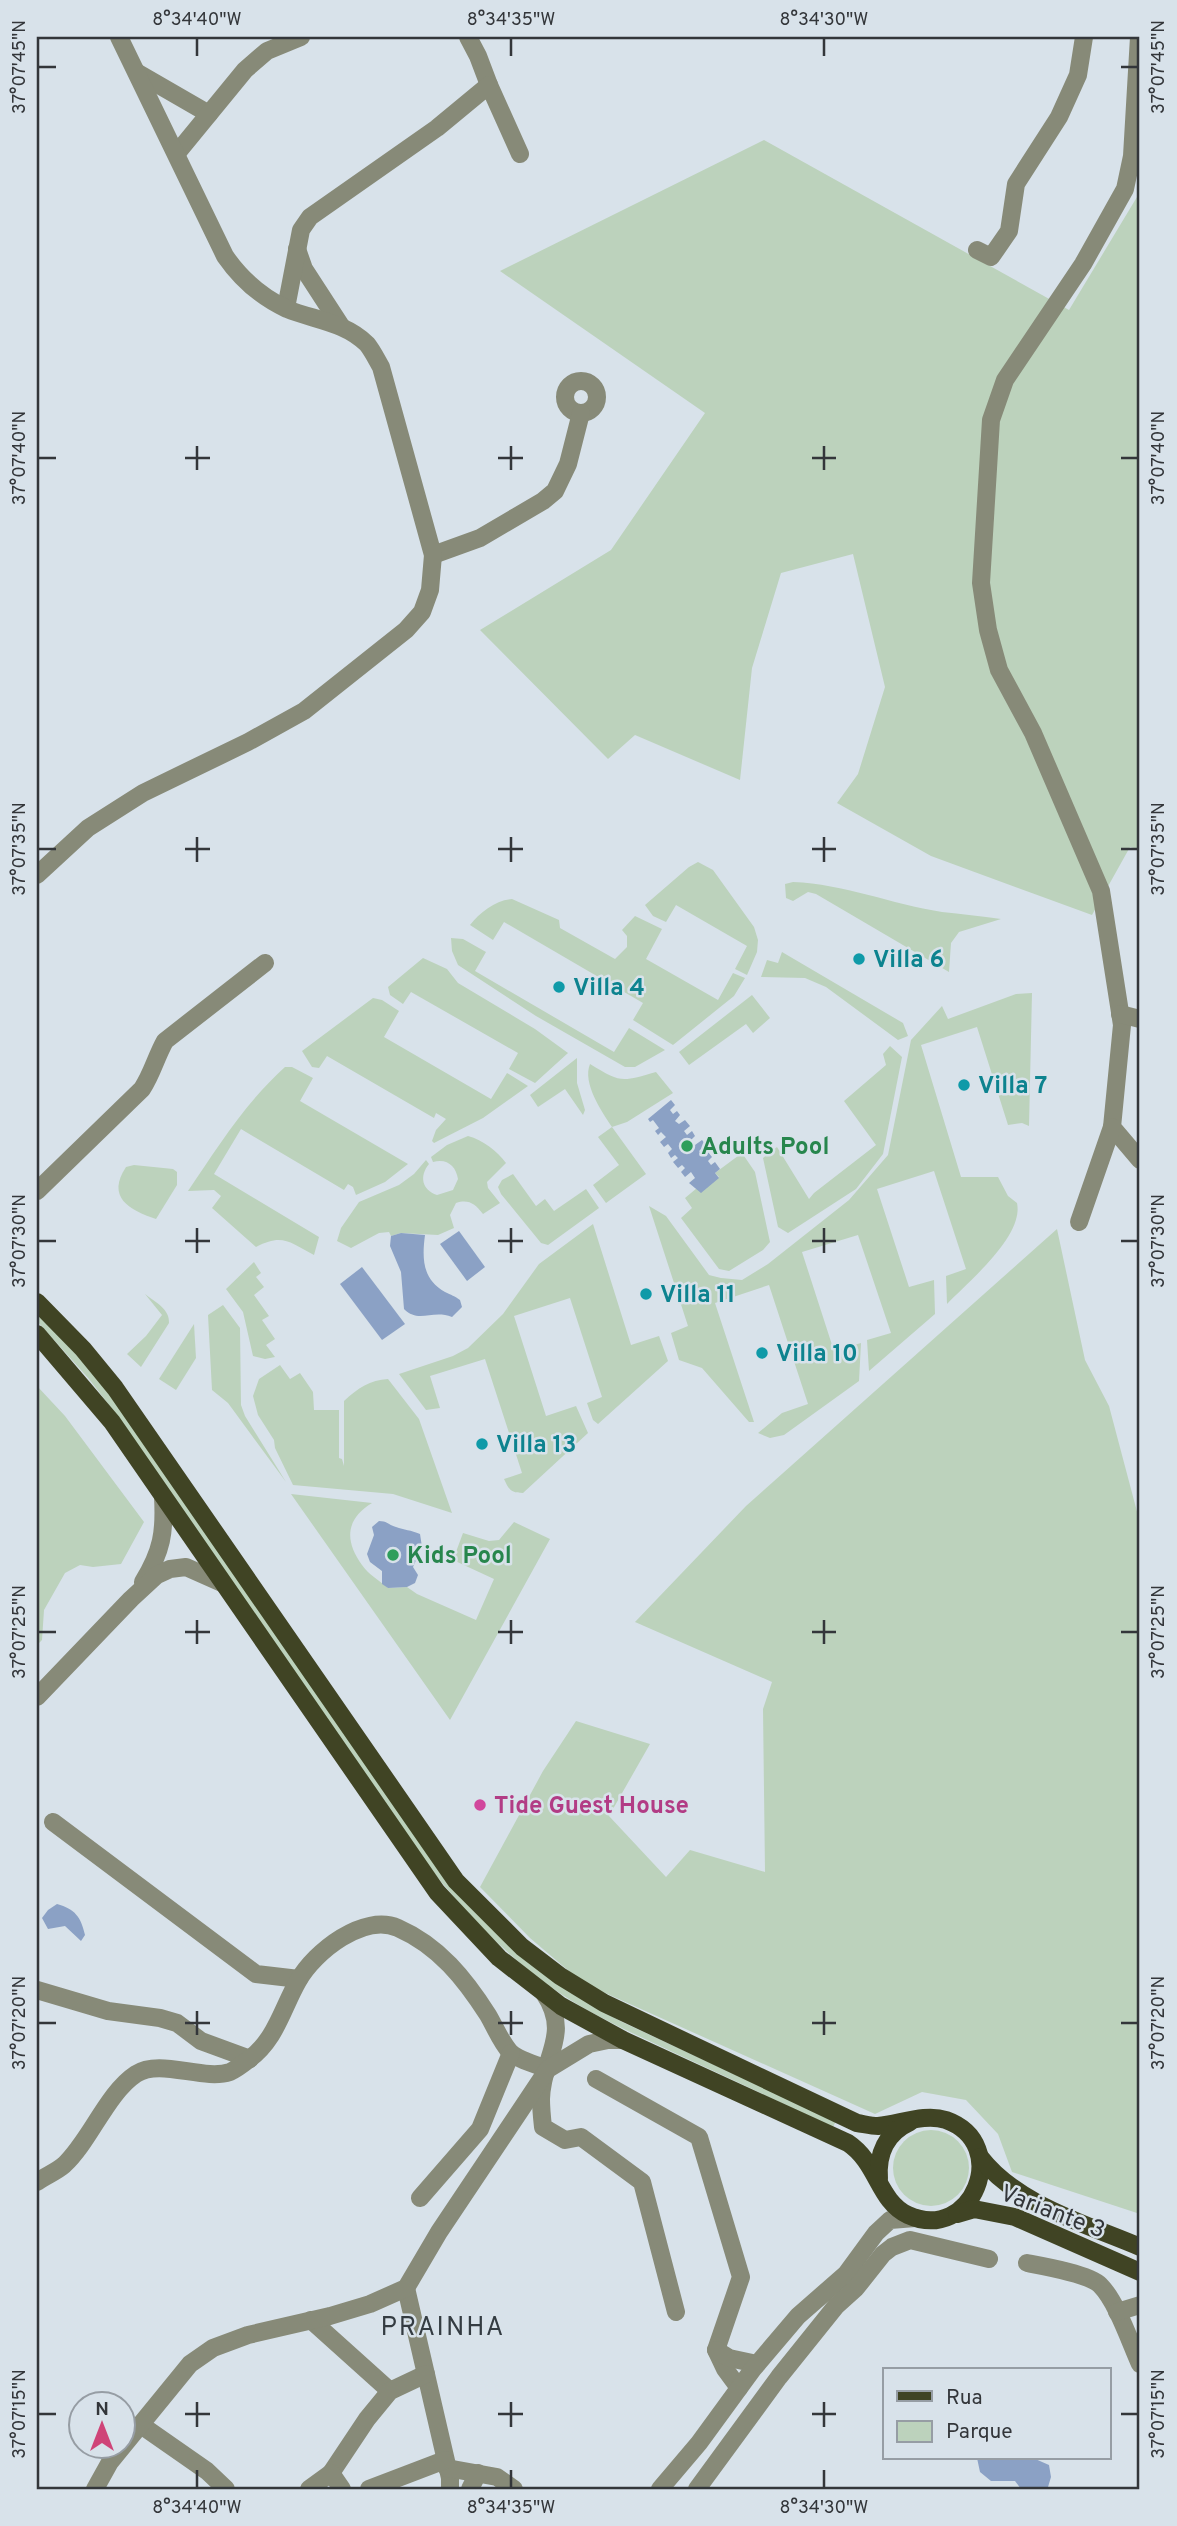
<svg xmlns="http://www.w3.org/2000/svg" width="1177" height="2526" font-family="Overpass,sans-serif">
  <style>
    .green { fill: #bcd2bc }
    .water { fill: #8ba1c5 }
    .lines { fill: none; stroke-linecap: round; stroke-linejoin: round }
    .minor { stroke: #878a78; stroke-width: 18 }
    .major { stroke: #404424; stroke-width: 18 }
    .ticks { fill: none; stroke: #33363a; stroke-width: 2.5 }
    .culture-dot { fill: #0f9aa8; stroke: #d8e2ea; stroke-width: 2.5 }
    .leisure-dot { fill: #2e9e5b; stroke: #d8e2ea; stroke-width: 2.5 }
    .hotel-dot { fill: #d1479c; stroke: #d8e2ea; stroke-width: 2.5 }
    .labels { text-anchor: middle; stroke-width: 5; stroke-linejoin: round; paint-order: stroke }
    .culture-label { font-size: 24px; font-weight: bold; fill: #0d838f; stroke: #d8e2ea; text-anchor: start }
    .leisure-label { font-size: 24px; font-weight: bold; fill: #27864d; stroke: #d8e2ea; text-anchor: start }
    .hotel-label { font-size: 24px; font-weight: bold; fill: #b23c85; stroke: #d8e2ea; text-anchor: start }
    .street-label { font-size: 24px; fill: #33363a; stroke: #d8e2ea }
    .neighbourhood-label { font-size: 26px; letter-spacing: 2px; fill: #343c42; stroke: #d8e2ea }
    .neatline { fill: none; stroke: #33363a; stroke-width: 2.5 }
    .ticks-label { font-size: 18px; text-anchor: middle; fill: #33363a }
  </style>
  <rect width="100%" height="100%" fill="#d8e2ea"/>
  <g class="green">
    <polygon points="764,140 1069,310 1140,192 1140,850 1130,847 1092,915 931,856 837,803 858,774 885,687 853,554 781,573 752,668 740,780 635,735 608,759 480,630 611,550 705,413 500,271"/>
    <polygon points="698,862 713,870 754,927 758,940 757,952 747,975 735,969 747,946 676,905 666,922 653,916 645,905 689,867"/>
    <path d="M793 882C844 884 891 904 942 912 961 914 981 916 1001 919L959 932 951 943 949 972 816 894 808 892 793 901 786 898 785 884Z"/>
    <path d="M512 899 559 920 560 928 615 959 627 947V936L622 930 635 916 662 929 646 959 718 1000 733 973 745 978 734 996 673 1045 633 1020 643 1003 504 922 493 940 470 925C480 912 496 900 512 899Z"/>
    <polygon points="451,938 463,939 486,952 475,971 614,1052 629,1028 665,1050 635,1067 625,1067 536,1016 458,965 452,951"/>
    <polygon points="782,952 903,1023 908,1036 898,1040 826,987 805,978 761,977 767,960 778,963"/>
    <polygon points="423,958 447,969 458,983 535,1029 568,1053 535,1083 509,1069 518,1053 411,992 403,1004 390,995 388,987"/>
    <path d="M1032 993 1029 1126 1022 1123 1008 1125 977 1027 921 1045 961 1177H998L1008 1196 1017 1203C1024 1236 969 1281 947 1304L946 1276 966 1269 934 1171 877 1189 909 1287 934 1280 935 1314 869 1371 867 1340 891 1333 858 1235 802 1252 834 1351 861 1343 859 1381 784 1435 770 1438 758 1433 782 1413 808 1404 769 1285 715 1303 754 1422H749L702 1368 679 1360 671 1333 688 1326 649 1206 666 1216 709 1275 721 1278 742 1280 768 1264 849 1200 888 1155 911 1040 942 1006 948 1019 1016 994Z"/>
    <polygon points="752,995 770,1018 753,1033 746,1024 689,1065 679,1052"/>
    <polygon points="373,998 382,1000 399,1011 384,1037 491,1099 507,1073 528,1086 483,1118 434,1143 432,1141 436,1130 446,1119 436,1113 434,1118 327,1056 319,1068 312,1067 302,1051"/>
    <polygon points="890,1046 902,1057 883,1154 856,1189 788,1233 778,1227 763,1158 777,1147 809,1199 814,1193 876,1145 844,1101 886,1065 883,1054"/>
    <polygon points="577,1058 577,1083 585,1110 583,1115 565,1089 538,1107 530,1095"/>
    <path d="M590 1064C621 1083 621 1082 656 1072L673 1093 627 1122 612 1127 646 1174 606 1203 593 1185 619 1165 598 1137 612 1127C602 1112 582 1083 590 1064Z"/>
    <path d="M285 1067H292L313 1078 300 1101 408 1164 385 1182 356 1195 353 1187 348 1184 344 1190 241 1129 214 1174 319 1237 314 1255C290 1242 282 1233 256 1247L212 1208 221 1196 214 1190 188 1191C218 1147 245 1103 285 1067Z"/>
    <path d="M468 1136C483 1140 497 1151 506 1163L487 1182 488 1188 500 1203 483 1214C475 1204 469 1199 456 1203L450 1215 454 1228 438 1235 401 1233 391 1236 389 1232 379 1233 351 1248 337 1241 341 1228 359 1202 399 1185 414 1174 426 1160 429 1164C419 1176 422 1190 437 1195L453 1190 458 1179C456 1166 447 1158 433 1162L431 1157 447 1145Z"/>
    <polygon points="742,1153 755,1172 770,1242 763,1250 729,1271 719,1269 681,1218 692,1208 685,1198 697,1188 701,1192 719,1177 715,1173"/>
    <path d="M134 1165 173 1169 177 1172V1185L156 1219C129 1210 106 1197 126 1167Z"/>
    <polygon points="513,1174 536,1206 545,1199 554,1211 586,1189 599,1208 548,1245 541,1243 501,1194 498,1187 502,1180"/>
    <path d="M593 1224 631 1345 659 1336 668 1361 598 1424 593 1420 587 1403 602 1397 570 1298 514 1316 546 1416 576 1406 588 1433 523 1493C511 1493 509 1490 504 1479L522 1473 485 1359 430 1376 440 1408 426 1410 399 1374 453 1356 468 1348 503 1314 539 1264Z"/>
    <polygon points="1057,1229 1085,1360 1109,1406 1140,1523 1140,2214 1012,2172 998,2134 966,2100 922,2092 875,2114 583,1983 530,1938 480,1887 543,1771 576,1721 650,1744 609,1816 666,1877 690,1850 765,1872 763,1709 772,1682 635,1622 746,1506"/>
    <polygon points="254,1262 261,1273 256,1277 264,1287 254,1295 269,1316 262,1320 275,1339 266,1345 275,1357 265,1359 253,1356 243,1312 226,1289"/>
    <path d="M145 1294C155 1302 170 1309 169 1323L141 1367 127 1354 146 1336 162 1315Z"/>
    <polygon points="223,1305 240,1328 241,1405 245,1416 286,1482 228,1403 212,1390 208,1315"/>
    <path d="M37 1313 85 1364 110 1395 456 1891 511 1947 578 1997 622 2022 836 2121 833 2127C782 2103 731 2079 679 2055 630 2032 579 2010 536 1976 492 1942 456 1901 422 1858L116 1414 89 1379 37 1321Z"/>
    <polygon points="194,1324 196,1358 176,1390 159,1379"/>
    <path d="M280 1365 290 1379 300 1373 313 1392 314 1410H339V1458L342 1459 344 1466V1401C358 1388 370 1380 388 1379L419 1419 452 1513 393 1494 293 1485 275 1448 274 1440 258 1415 253 1396 259 1379Z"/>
    <polygon points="37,1386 65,1416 144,1522 121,1564 93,1567 80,1565 65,1573 44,1610 42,1640 37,1645"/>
    <path d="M291 1494 372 1503C346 1519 344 1540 362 1565 368 1574 380 1581 388 1588L407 1587 417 1594 476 1620 494 1579 453 1560 463 1533 489 1541 499 1540 514 1522 550 1539 450 1720Z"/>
    <circle cx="931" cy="2168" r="38"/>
  </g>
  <g class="water">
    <polygon points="671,1100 675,1105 670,1110 673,1114 677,1111 680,1115 675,1121 679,1124 685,1120 690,1126 684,1131 687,1135 692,1131 695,1136 691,1140 695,1145 702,1140 706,1145 699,1151 703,1156 708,1152 712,1157 708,1161 711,1165 715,1162 720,1169 715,1173 719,1178 701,1193 689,1183 695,1178 691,1172 685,1177 681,1172 685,1168 682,1165 678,1168 673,1162 678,1158 675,1155 671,1158 668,1153 672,1149 668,1144 664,1147 660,1142 666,1137 661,1132 658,1135 655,1131 659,1128 653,1120 650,1122 648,1119"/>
    <polygon points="459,1231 485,1267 467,1281 440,1244"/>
    <path d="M401 1233 425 1235C422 1258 422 1279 445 1292 451 1295 455 1296 460 1300L462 1307 452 1317C432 1309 419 1324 404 1309L401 1272 390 1246 391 1236Z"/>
    <polygon points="362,1267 405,1324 382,1340 340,1284"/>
    <path d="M379 1521C388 1521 388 1525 396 1527 404 1530 411 1530 420 1534L422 1547 413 1567 418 1575 415 1583 407 1587 388 1588 382 1584V1571L370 1562 367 1554 374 1535 372 1527Z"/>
    <path d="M57 1904C75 1909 81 1917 85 1935L81 1941 65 1926 48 1929 42 1918 48 1910Z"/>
    <polygon points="977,2458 1033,2458 1049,2465 1051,2477 1048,2487 1021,2489 1015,2481 991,2481 980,2472"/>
  </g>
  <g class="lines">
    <g class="minor">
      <polyline points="468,37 478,56 489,85"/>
      <polyline points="1139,37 1132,156 1125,189 1083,264 1005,380 991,420 981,583 988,630 999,670 1033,733 1101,891 1122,1025 1112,1127 1140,1160"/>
      <polyline points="138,73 209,114"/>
      <polyline points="177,153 245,70 267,51 301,37"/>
      <polyline points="297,249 304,269 341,326"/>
      <polyline points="977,250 991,257 1009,231 1016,184 1059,117 1078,75 1084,37"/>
      <polyline points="286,308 301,230 310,217 437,128 489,85 520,154"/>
      <circle cx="581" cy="397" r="16"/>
      <polyline points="433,555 480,538 543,501 555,491 568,464 581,413"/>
      <path d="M37 875 88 828 143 793 248 742 304 711 406 630 422 612 430 590 433 555 381 367C377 360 372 350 367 344 345 322 314 320 287 309 261 297 241 279 225 256L119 37"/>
      <polyline points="1120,1014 1140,1019"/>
      <path d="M37 1191 142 1089C152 1074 156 1057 165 1041L265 963"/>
      <polyline points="1079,1222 1112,1127"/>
      <path d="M143 1582C162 1551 165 1532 163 1497"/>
      <polyline points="37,1697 131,1599 157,1575 170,1569 186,1567 222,1583"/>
      <polyline points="53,1822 256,1974 299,1979"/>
      <polyline points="37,1990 108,2011 160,2018 177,2023 201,2041 250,2059"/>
      <path d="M544 1993C572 2035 542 2056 541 2099 541 2108 542 2118 543 2127L565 2140 581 2137 642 2182 676 2312"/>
      <polyline points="596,2079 699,2137 741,2277 716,2350 725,2369 739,2388"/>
      <path d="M37 2182C45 2176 56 2172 64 2165 90 2141 107 2093 136 2074 160 2058 203 2081 230 2072 236 2069 243 2064 248 2060 276 2040 282 2009 298 1981 315 1951 364 1913 398 1928 439 1946 465 1979 488 2015 495 2027 501 2042 510 2052 518 2060 537 2065 548 2069"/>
      <polyline points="420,2198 480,2129 511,2053"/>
      <path d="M1027 2263C1043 2266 1089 2274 1100 2285 1117 2302 1130 2342 1140 2364"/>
      <polyline points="406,2288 450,2478 450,2489"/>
      <polyline points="1117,2312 1140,2305"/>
      <polyline points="311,2320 390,2391"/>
      <polyline points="716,2350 729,2358 757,2364"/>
      <polyline points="141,2425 207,2471 226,2489"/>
      <polyline points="447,2468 497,2477 514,2489"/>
      <polyline points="331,2473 367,2419 390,2391 426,2374"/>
      <polyline points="95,2489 110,2462 190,2364 213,2348 248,2335 330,2316 370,2304 406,2288 439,2232 548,2069 589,2044 608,2040 623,2040"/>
      <polyline points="309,2489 331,2473 342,2489"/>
      <polyline points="369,2489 445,2460"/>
      <polyline points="470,2489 478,2473"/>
      <polyline points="660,2489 699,2443 753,2369 798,2316 846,2274 876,2233 890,2220 915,2218"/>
      <polyline points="697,2489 779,2377 836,2306 856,2288 883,2254 892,2247 910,2240 989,2259"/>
    </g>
    <g class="major">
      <path d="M37 1302 83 1349 115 1388 456 1881 522 1947 560 1976 604 2003 857 2123C864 2124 871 2126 878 2126 900 2124 925 2113 946 2120 1013 2144 972 2244 908 2215 878 2201 878 2163 848 2143L623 2040 561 2006 499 1958 437 1892 112 1422 37 1334"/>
      <path d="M980 2157C1017 2205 1086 2224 1140 2247"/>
      <path d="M879 2179C877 2154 886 2133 910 2122"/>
      <polyline points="957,2214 974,2209 1015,2217 1140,2272"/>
    </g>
  </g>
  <path class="ticks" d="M197 38V56M511 38V56M824 38V56M38 67H56M1121 67H1138M197 446V470M511 446V470M824 446V470M38 458H56M185 458H210M498 458H523M812 458H836M1121 458H1138M197 837V862M511 837V862M824 837V862M38 849H56M185 849H210M498 849H523M812 849H836M1121 849H1138M197 1228V1253M511 1228V1253M824 1228V1253M38 1241H56M185 1241H210M498 1241H523M812 1241H836M1121 1241H1138M197 1620V1644M511 1620V1644M824 1620V1644M38 1632H56M185 1632H210M498 1632H523M812 1632H836M1121 1632H1138M197 2011V2035M511 2011V2035M824 2011V2035M38 2023H56M185 2023H210M498 2023H523M812 2023H836M1121 2023H1138M197 2402V2427M511 2402V2427M824 2402V2427M38 2414H56M185 2414H210M498 2414H523M812 2414H836M1121 2414H1138M197 2470V2488M511 2470V2488M824 2470V2488"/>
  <g class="culture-dot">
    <circle cx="859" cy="959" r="7"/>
    <circle cx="559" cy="987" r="7"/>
    <circle cx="964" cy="1085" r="7"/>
    <circle cx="646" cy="1294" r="7"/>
    <circle cx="762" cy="1353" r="7"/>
    <circle cx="482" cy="1444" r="7"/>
  </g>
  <g class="leisure-dot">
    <circle cx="687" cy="1146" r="7"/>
    <circle cx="393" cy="1555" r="7"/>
  </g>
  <circle class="hotel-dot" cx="480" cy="1805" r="7"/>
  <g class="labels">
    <g class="culture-label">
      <text x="873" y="967">Villa 6</text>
      <text x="573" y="995">Villa 4</text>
      <text x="978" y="1093">Villa 7</text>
      <text x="660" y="1302">Villa 11</text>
      <text x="776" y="1361">Villa 10</text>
      <text x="496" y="1452">Villa 13</text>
    </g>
    <g class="leisure-label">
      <text x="701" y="1154">Adults Pool</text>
      <text x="407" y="1563">Kids Pool</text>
    </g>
    <g class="hotel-label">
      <text x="494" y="1813">Tide Guest House</text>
    </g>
    <g class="street-label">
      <text transform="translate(1053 2211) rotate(21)" y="8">Variante 3</text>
    </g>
    <g class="neighbourhood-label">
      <text x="443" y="2335">PRAINHA</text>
    </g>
  </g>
  <rect width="1177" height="2526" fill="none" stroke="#d8e2ea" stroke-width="77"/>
  <rect x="883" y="2368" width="228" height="91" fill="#d8e2ea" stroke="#969da4" stroke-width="2"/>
  <rect x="897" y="2391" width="35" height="10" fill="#404424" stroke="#969da4" stroke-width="2"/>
  <text x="946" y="2404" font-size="21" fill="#33363a">Rua</text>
  <rect x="897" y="2421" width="35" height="21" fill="#bcd2bc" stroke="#969da4" stroke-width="2"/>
  <text x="946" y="2438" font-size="21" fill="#33363a">Parque</text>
  <g transform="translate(102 2425)"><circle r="33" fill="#d8e2ea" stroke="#969da4" stroke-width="2"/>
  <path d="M0-5L12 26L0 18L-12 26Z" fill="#cf4478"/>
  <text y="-10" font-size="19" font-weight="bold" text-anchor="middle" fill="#33363a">N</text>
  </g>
  <rect x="38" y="38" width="1100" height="2450" class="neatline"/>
  <g class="ticks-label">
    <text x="197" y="25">8°34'40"W</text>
    <text x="511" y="25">8°34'35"W</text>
    <text x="824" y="25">8°34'30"W</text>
    <text transform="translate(19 67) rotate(-90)" y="6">37°07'45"N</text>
    <text transform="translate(1158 67) rotate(-90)" y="6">37°07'45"N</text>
    <text transform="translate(19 458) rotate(-90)" y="6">37°07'40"N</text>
    <text transform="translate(1158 458) rotate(-90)" y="6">37°07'40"N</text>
    <text transform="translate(19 849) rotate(-90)" y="6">37°07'35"N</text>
    <text transform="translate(1158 849) rotate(-90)" y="6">37°07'35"N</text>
    <text transform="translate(19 1241) rotate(-90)" y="6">37°07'30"N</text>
    <text transform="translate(1158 1241) rotate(-90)" y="6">37°07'30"N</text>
    <text transform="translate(19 1632) rotate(-90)" y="6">37°07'25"N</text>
    <text transform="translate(1158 1632) rotate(-90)" y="6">37°07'25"N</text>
    <text transform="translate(19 2023) rotate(-90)" y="6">37°07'20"N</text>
    <text transform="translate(1158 2023) rotate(-90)" y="6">37°07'20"N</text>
    <text transform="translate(19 2414) rotate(-90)" y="6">37°07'15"N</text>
    <text transform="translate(1158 2414) rotate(-90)" y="6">37°07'15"N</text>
    <text x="197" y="2513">8°34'40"W</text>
    <text x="511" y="2513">8°34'35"W</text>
    <text x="824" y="2513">8°34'30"W</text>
  </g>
</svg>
